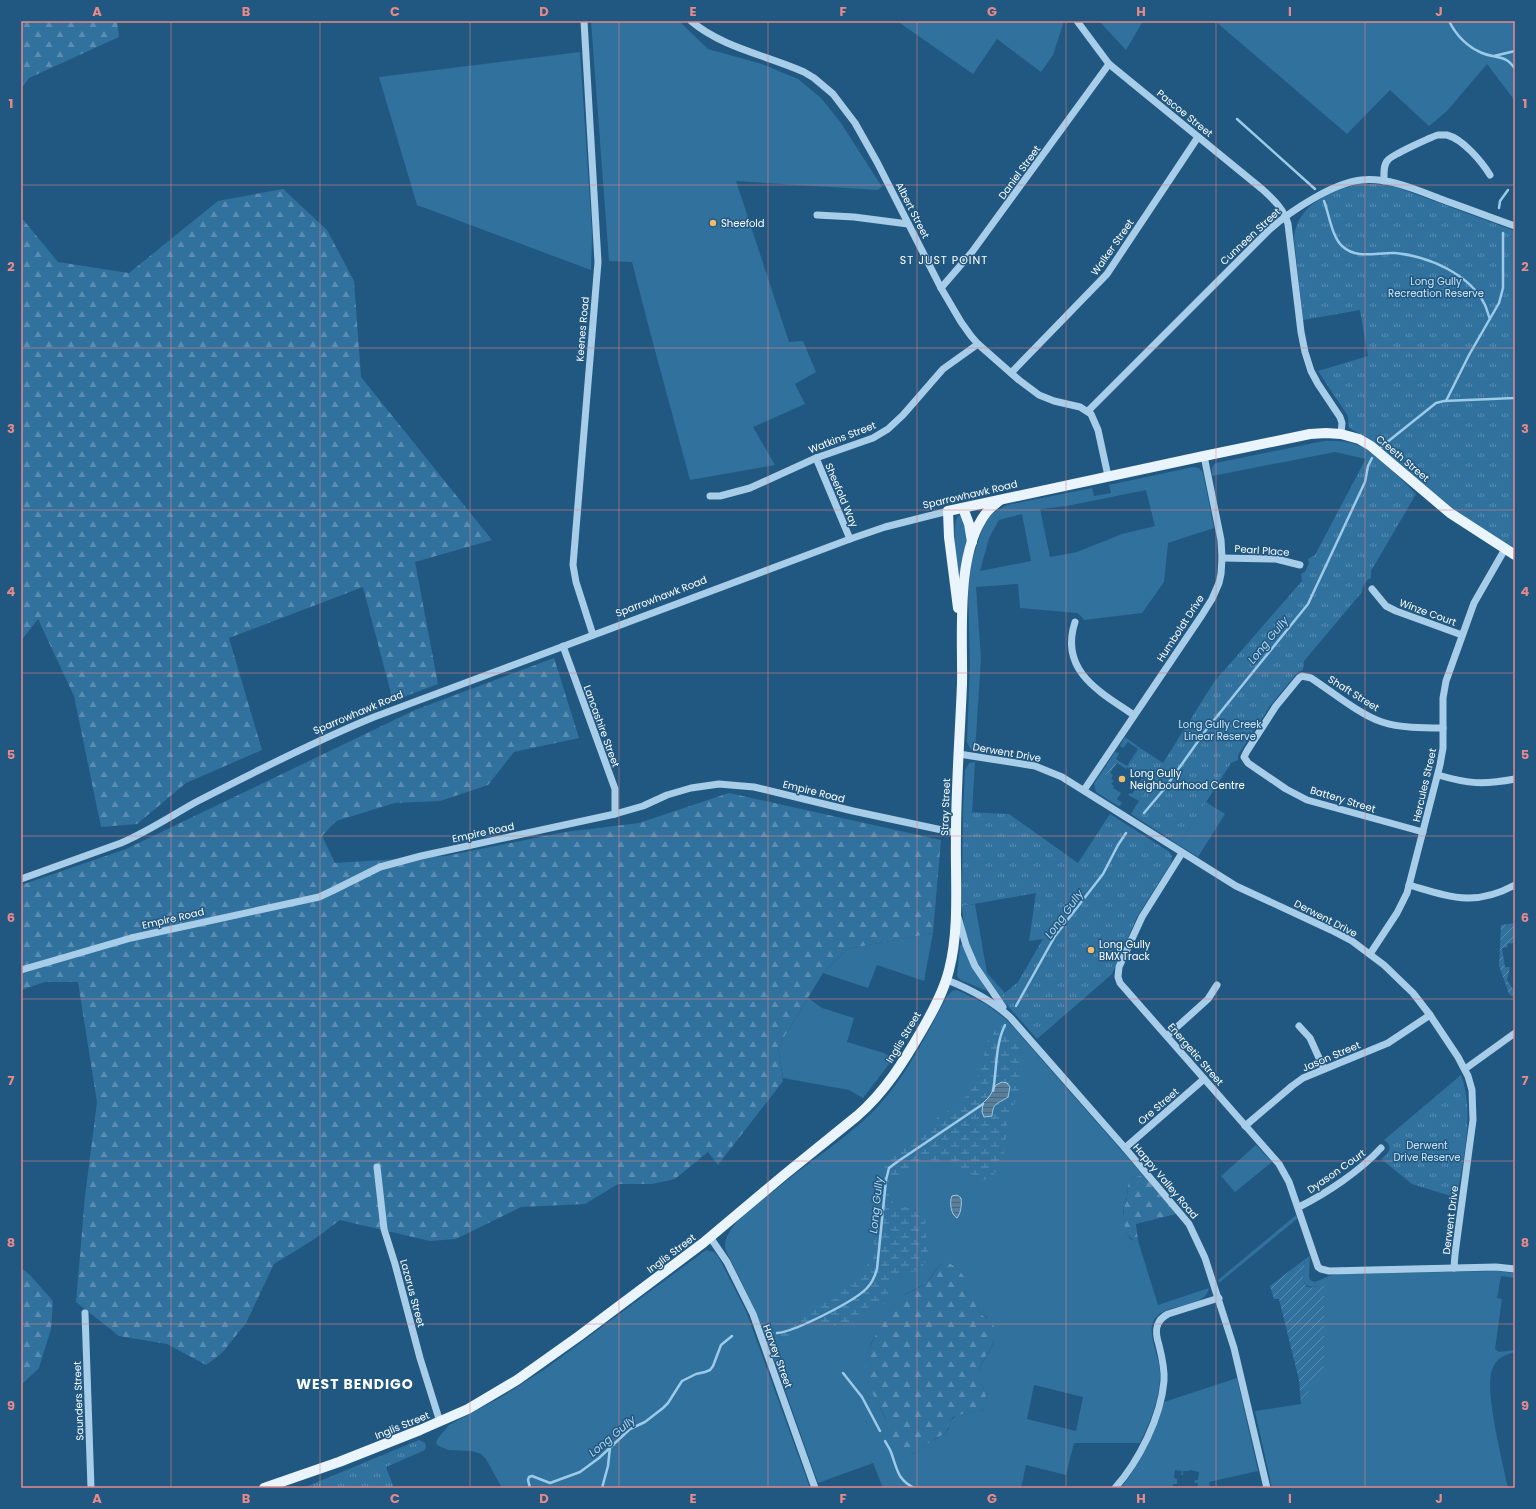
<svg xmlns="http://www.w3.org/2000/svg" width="1536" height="1509" font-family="Poppins,sans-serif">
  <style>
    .grass { fill: #31719d; fill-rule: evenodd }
    .forest { fill: url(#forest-firs) }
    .wetland { fill: url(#wetland-marsh) }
    .park { fill: url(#park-tufts) }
    .garden { fill: url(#garden-furrows) }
    .water { fill: url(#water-rules); stroke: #9ccae9 }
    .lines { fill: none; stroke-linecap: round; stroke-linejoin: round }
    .stream { stroke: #9ccae9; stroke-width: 2.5 }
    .minor { stroke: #a8cde8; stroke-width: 7 }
    .major { stroke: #eaf4fd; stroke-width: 10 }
    .grid { fill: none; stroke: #e88989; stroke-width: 1; stroke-opacity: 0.55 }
    .poi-dot { fill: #f4ba6a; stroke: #215881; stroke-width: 1.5 }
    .labels { text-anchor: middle; stroke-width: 3; stroke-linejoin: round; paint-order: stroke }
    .street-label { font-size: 10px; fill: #fff; stroke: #215881 }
    .poi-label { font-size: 10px; fill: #fff; stroke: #215881; text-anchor: start }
    .park-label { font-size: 10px; fill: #cce5f6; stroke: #215881 }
    .neighbourhood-label { font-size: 11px; letter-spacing: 1px; fill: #fff; stroke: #215881 }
    .water-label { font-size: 11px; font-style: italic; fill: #b3d7ef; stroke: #215881 }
    .district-label { font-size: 14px; font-weight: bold; letter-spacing: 1px; fill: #fff; stroke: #215881 }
    .neatline { fill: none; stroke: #e88989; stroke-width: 1.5 }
    .grid-label { font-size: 13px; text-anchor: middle; font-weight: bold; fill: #e88989 }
  </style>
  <defs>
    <pattern id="forest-firs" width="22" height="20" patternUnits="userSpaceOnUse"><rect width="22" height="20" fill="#31719d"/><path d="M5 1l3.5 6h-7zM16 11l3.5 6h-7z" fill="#5a8db1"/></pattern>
    <pattern id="wetland-marsh" width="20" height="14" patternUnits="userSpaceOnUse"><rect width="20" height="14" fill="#31719d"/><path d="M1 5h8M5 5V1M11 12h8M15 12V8" fill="none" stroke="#5a8db1"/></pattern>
    <pattern id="park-tufts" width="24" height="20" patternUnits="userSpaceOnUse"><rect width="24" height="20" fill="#31719d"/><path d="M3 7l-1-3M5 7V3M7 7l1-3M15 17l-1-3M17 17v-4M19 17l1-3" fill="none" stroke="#5a8db1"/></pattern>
    <pattern id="garden-furrows" width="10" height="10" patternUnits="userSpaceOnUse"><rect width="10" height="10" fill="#31719d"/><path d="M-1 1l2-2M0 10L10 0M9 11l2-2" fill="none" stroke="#5a8db1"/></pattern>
    <pattern id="water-rules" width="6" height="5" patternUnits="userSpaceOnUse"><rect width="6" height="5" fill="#577e9b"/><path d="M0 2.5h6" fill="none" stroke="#526574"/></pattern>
  </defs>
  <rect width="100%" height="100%" fill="#215881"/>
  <g class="grass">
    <polygon points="591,21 679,21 708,49 762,64 798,79 821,98 841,123 882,187 878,190 736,181 789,342 803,341 816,372 795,384 805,404 753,427 775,465 690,480 649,328 632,262 609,261"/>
    <polygon points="897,21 1064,21 1053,55 1041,72 997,39 973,74"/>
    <polygon points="1099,21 1143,21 1126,50"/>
    <polygon points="1215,21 1515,21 1515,104 1512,97 1487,64 1447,111 1429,126 1390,90 1347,134"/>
    <polygon points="580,52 592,233 591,270 417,205 379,77"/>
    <path d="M1324 441C1340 440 1356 442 1370 451L1366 459 1335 452 1212 476V467L1216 463Z"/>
    <path d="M1193 467 1199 468 1203 473 1214 528 1168 543 1164 582 1142 613 1084 620 1081 616 1077 613 1020 608 1018 584 976 587 981 659 975 751 970 749 967 742 970 664 968 590 972 560 984 524 989 517 995 512 1007 505 1092 488 1094 496 1111 493 1109 485ZM1146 490 1155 526 1122 534 1077 552 1050 557 1040 509 1067 506ZM1022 514 1031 561 980 571 989 538 999 520Z"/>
    <path d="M961 515 968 538 960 577C955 570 952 523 958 516Z"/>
    <polygon points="1125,737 1140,748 1126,769 1114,761 1105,775 1114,781 1111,784 1114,786 1113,788 1121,793 1117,799 1122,803 1120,806 1118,806 1096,792 1094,784 1115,752 1119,753 1116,759 1127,766 1138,749 1128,742 1123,748 1120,746"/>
    <polygon points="975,762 972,812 963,812 965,770 969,763"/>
    <polygon points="1142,778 1150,783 1139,801 1128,795 1130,793 1132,794"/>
    <polygon points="1206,802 1225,814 1198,857 1179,845"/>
    <path d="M975 904 987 973 1005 993 1000 997C978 969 964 943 962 906Z"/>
    <polygon points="933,933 924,981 877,965 868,988 823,973 847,949"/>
    <polygon points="962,943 974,968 987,991 960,980 957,976 960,946"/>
    <path d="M957 990 986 1004 1007 1020 1143 1175 1132 1178 1128 1186 1127 1197 1123 1212 1127 1233 1130 1239 1138 1241 1158 1305 1209 1288C1206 1309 1164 1302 1154 1320 1146 1333 1161 1359 1160 1376 1160 1399 1150 1422 1140 1443H1074L1066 1475 1026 1465 1021 1488H883L873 1463 818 1483C790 1405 765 1325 726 1251 718 1228 763 1200 779 1187 812 1159 851 1136 880 1104 908 1073 927 1033 947 996L952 991ZM942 1264H952L958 1269 980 1313 987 1317 994 1341C991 1353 977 1364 979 1377 981 1388 993 1399 983 1410L957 1415 951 1420 948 1430 944 1435 933 1440 913 1454 886 1420 867 1380 866 1371 868 1354 871 1344 893 1304 905 1294 926 1284 937 1268ZM1034 1385 1083 1397 1076 1431 1027 1419Z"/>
    <polygon points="808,998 822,1008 854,1018 847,1042 884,1053 893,1059 863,1098 849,1090 783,1078 778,1047"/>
    <polygon points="1256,1145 1272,1162 1235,1192 1221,1176"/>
    <polygon points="1296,1215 1298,1218 1219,1283 1218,1280"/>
    <polygon points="706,1250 714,1252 719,1258 746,1311 810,1488 502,1488 486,1459 481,1454 472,1451 448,1450 437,1445 436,1442 439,1437 449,1425 503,1396 545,1369"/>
    <path d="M1310 1256 1309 1277 1310 1280 1315 1282 1329 1276 1337 1274 1498 1271 1515 1273V1278L1501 1276 1497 1298 1502 1299 1495 1349 1499 1352 1515 1350V1352C1504 1355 1496 1358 1492 1370 1484 1389 1503 1464 1508 1488H1272L1255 1411 1301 1404 1323 1366 1324 1284C1300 1293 1302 1278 1305 1259Z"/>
    <path d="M1237 1378 1258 1471 1209 1482 1210 1488H1197L1198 1483H1194L1195 1480H1198L1199 1472 1190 1470 1189 1471H1183V1475H1181L1182 1471 1175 1470 1174 1478 1177 1479V1484H1173V1488H1121C1141 1462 1155 1433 1164 1402Z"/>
  </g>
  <g class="forest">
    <polygon points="21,21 117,21 119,37 29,78 21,89"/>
    <polygon points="283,189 327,230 354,281 361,377 492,540 415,562 438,684 393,701 363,587 229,638 262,750 186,783 137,824 101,827 74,696 38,619 21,641 21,217 58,262 129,273 218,201"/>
    <polygon points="554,658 579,738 514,752 488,785 440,801 395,803 336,821 322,836 335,863 446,856 565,832 639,823 729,793 941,840 933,933 847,949 823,973 778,1047 783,1081 718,1165 708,1152 675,1179 652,1184 618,1184 585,1204 521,1207 456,1239 430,1241 340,1220 313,1240 274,1264 246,1323 222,1353 206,1365 167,1344 119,1336 76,1302 85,1196 97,1102 78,982 45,982 21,990 21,885 126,849 415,710"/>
    <path d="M1143 1175 1176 1214 1136 1224 1138 1241C1125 1240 1122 1220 1124 1210 1124 1205 1127 1202 1127 1197 1128 1192 1127 1187 1129 1182L1132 1178Z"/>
    <path d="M948 1263C963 1267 970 1289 975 1302 977 1305 978 1310 980 1313 986 1319 993 1318 994 1328 998 1349 980 1356 979 1373 978 1384 997 1405 980 1411L962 1414 953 1417 951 1420 946 1433C942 1436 937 1437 933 1440 925 1445 914 1457 904 1455 894 1453 891 1433 888 1425 883 1409 872 1396 867 1381 861 1359 874 1339 883 1321 887 1314 890 1306 896 1300 904 1293 916 1291 925 1284 934 1278 935 1263 948 1263Z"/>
    <polygon points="21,1268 30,1275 53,1301 51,1329 39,1368 21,1385"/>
  </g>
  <path class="wetland" d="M1000 1024 1005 1025C1010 1036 1020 1040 1021 1054 1023 1068 1021 1085 1016 1099 1014 1106 1009 1112 1008 1119 1004 1139 1009 1168 987 1179 962 1191 955 1143 912 1167 904 1171 897 1177 892 1185 888 1192 888 1198 894 1204 907 1210 918 1203 925 1219L928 1252C923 1283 900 1266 890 1282 885 1290 892 1300 883 1305 878 1309 871 1306 865 1309L852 1323 840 1324 827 1328 815 1324C805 1327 782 1355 777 1333L780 1325C795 1315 799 1329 812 1306L835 1299 873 1259 877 1195 882 1173 885 1166 897 1152 922 1137 935 1119 958 1105 967 1095 980 1073 987 1042Z"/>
  <g class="park">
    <path d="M1360 184H1373L1396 187 1515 231V550L1451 509 1367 438 1349 428 1348 416 1318 371 1368 356 1360 310 1303 320 1294 237C1298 204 1331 190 1360 184Z"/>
    <path d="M1370 451 1398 476 1416 494 1371 571V578C1366 579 1362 587 1362 592L1304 661 1303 670 1298 672 1270 706 1238 755V760L1231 763 1179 845 1131 814 1150 783 1127 767 1140 748 1163 763 1214 682 1302 581 1301 574 1305 572 1309 563 1308 559 1315 555Z"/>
    <polygon points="963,812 1009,814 1078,863 1110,814 1168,851 1172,856 1171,863 1137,917 1112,974 1037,1039 1000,997 1018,982 1043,939 1029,941 1036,893 962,906"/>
    <path d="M1461 1075C1475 1114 1463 1157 1457 1198L1412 1184 1381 1159C1389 1154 1394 1146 1384 1140Z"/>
    <polygon points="419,1440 425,1443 426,1447 425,1450 386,1467 394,1488 303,1488"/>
  </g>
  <g class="garden">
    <polygon points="1114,761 1117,763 1110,773 1113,775 1111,779 1105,775"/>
    <polygon points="1515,923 1515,946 1514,943 1507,944 1508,947 1502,948 1505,967 1510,967 1507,980 1515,992 1515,995 1513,997 1509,994 1499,966 1501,925"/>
    <path d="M1305 1259C1303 1275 1299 1297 1324 1283V1366L1301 1404 1299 1380 1279 1299H1274L1270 1286Z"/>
  </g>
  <g class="water">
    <path d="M1002 1082 1007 1083 1010 1087 1008 1097C999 1104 993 1101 992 1116L984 1117 982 1112 983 1103 989 1097 996 1085Z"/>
    <path d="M957 1195 961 1198C962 1204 961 1213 957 1218 951 1215 949 1202 952 1196Z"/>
  </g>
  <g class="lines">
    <g class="stream">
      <path d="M1449 21C1456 35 1468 47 1482 53 1496 59 1506 54 1515 69"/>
      <polyline points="1494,56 1515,51"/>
      <polyline points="1237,119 1315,189"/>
      <polyline points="1515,185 1515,184"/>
      <path d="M1324 201C1329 214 1332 237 1342 246 1357 260 1377 252 1395 253 1428 256 1470 274 1485 305 1487 309 1488 315 1490 319"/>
      <polyline points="1499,208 1500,201 1508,190"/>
      <polyline points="1446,401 1469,355 1499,303 1503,288 1503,233"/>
      <polyline points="1381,447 1436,403 1444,401 1515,398"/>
      <polyline points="1144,813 1165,788 1206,730 1308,604 1365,482 1368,466 1372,458"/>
      <polyline points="1016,1006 1055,936 1103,874 1118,845 1126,833"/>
      <path d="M993 1091C997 1069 995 1045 1005 1025"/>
      <path d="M777 1333C794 1332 855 1301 867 1288 872 1283 875 1276 877 1269L886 1180 889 1168 897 1162 983 1104"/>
      <polyline points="843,1373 862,1397 880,1431"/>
      <path d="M885 1441C887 1445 891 1450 892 1455 898 1472 898 1479 914 1488"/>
      <polyline points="530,1488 528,1480 529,1477 532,1476 550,1483 580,1472 599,1458 630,1429 645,1422 663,1408 668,1403 682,1381 696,1374 705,1372 710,1370 713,1366 721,1345 732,1336"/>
      <polyline points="602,1488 608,1466 610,1447"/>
    </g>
    <g class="minor">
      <polyline points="584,21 598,262 573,565 576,582 593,635"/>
      <path d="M691 21C723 48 766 55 804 72L814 78 833 94 855 123 877 162 941 288 961 322 971 336 978 344 1019 380 1039 395 1054 401 1080 407 1091 414 1098 430 1108 476"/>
      <path d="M1077 21 1109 64 1262 189C1273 199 1284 209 1288 224L1301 332 1305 352 1311 371 1318 384 1340 417 1342 423 1341 434"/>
      <path d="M1384 181C1384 174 1383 165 1388 160 1392 155 1431 137 1438 135 1441 135 1444 135 1447 135 1463 139 1482 162 1490 175"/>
      <polyline points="817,215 854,217 908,224"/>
      <polyline points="941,288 972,252 1109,64"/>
      <polyline points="1011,373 1107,274 1198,137"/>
      <path d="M1088 411 1270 229C1292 210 1333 183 1361 180 1390 177 1419 191 1446 201 1469 209 1492 218 1515 226"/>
      <polyline points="816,458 850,539"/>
      <polyline points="710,496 720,496 750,488 816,458 873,438 888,429 903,415 943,369 978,344"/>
      <polyline points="1222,558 1276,559 1300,565"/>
      <polyline points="1372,589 1386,606 1396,611 1462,635"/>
      <path d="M1075 622C1059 671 1100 692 1134 715"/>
      <polyline points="563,646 615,789 615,814"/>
      <polyline points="959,754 1035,766 1062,777 1236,886 1331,930 1352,941 1384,965 1413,993 1430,1015 1458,1057 1468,1076 1472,1090 1473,1120 1455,1254 1454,1268"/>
      <path d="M1438 775C1469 784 1483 785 1515 779"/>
      <polyline points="1084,790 1202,615 1212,599 1219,583 1221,574 1222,558 1221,540 1204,456"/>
      <path d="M1423 832 1307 800 1286 789 1248 763 1244 757 1247 751 1276 706 1299 678 1302 676 1311 678C1331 691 1360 715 1382 722 1400 728 1423 728 1443 728"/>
      <polyline points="1182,853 1142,917 1119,967 1118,977 1120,983 1279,1164 1289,1182 1318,1267 1321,1269 1329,1271 1496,1267 1515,1269"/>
      <path d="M21 879 121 843C147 832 171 816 196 802 254 772 313 742 374 717L850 539 885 527 948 511"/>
      <path d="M1409 885C1451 897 1474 907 1515 885"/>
      <polyline points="958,917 966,945 975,966 1003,1007"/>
      <polyline points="1370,954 1397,913 1407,893 1440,765 1443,748 1443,698 1446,681 1474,603 1505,549"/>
      <polyline points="21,970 131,938 319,897 334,890 380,867 421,856 615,814 643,806 667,795 691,788 719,784 754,787 853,811 956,833"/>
      <path d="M947 980C970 989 991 1000 1010 1017L1125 1148 1189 1224 1205 1258 1234 1348 1267 1488"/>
      <polyline points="1299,1026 1310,1038 1324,1069"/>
      <polyline points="1167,1036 1208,999 1217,985"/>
      <polyline points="1465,1069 1515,1033"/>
      <polyline points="1245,1126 1292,1086 1303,1078 1388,1043 1430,1015"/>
      <polyline points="1125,1148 1204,1079"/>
      <polyline points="377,1167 384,1229 395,1264 420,1358 440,1422"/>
      <path d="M1299 1207C1327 1193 1360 1171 1381 1148"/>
      <polyline points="710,1237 727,1262 753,1314 815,1488"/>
      <polyline points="85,1313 91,1488"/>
      <path d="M1115 1488C1139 1461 1161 1417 1164 1381 1165 1369 1162 1357 1159 1345 1155 1333 1154 1321 1168 1314L1219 1298"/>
    </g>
    <g class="major">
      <polyline points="963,508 969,524 972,542"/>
      <polyline points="958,608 949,537 948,511 1204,456 1310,434 1326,433 1341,434 1359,439 1371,446 1450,513 1515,555"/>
      <path d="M264 1488 339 1462 420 1430 468 1409 517 1380 579 1336 703 1243 784 1175 857 1116C885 1092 904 1061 922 1030 933 1011 944 991 949 970 960 928 955 879 956 835 956 785 960 734 962 684 963 636 955 553 986 513 990 508 995 504 1000 500"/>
    </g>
  </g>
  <path class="grid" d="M171 21V1488M320 21V1488M470 21V1488M619 21V1488M768 21V1488M917 21V1488M1066 21V1488M1216 21V1488M1365 21V1488M21 185H1515M21 348H1515M21 510H1515M21 673H1515M21 836H1515M21 999H1515M21 1161H1515M21 1324H1515"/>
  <g class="poi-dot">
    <circle cx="713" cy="223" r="4"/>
    <circle cx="1122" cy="779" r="4"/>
    <circle cx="1091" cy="950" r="4"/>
  </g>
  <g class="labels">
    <g class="street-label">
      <text transform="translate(1185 113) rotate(39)" y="4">Pascoe Street</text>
      <text transform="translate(1019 172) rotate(-54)" y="4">Daniel Street</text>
      <text transform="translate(913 210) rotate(63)" y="4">Albert Street</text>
      <text transform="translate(1250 236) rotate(-43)" y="4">Cunneen Street</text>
      <text transform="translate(1112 247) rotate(-55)" y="4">Walker Street</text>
      <text transform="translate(582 329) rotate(-85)" y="4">Keenes Road</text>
      <text transform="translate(842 437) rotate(-21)" y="4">Watkins Street</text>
      <text transform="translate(1403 458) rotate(40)" y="4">Creeth Street</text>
      <text transform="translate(970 494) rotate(-13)" y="4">Sparrowhawk Road</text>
      <text transform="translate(842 495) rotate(67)" y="4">Sheefold Way</text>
      <text transform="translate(1262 550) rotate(4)" y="4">Pearl Place</text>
      <text transform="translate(661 596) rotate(-21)" y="4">Sparrowhawk Road</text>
      <text transform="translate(1428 612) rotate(20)" y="4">Winze Court</text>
      <text transform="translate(1180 628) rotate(-57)" y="4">Humboldt Drive</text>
      <text transform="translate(1354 693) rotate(32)" y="4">Shaft Street</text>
      <text transform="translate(358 712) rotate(-23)" y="4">Sparrowhawk Road</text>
      <text transform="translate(602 726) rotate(70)" y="4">Lancashire Street</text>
      <text transform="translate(1007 752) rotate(10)" y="4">Derwent Drive</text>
      <text transform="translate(1424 785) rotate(-77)" y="4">Hercules Street</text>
      <text transform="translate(814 791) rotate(14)" y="4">Empire Road</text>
      <text transform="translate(1343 799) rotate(17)" y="4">Battery Street</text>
      <text transform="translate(945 807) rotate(-88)" y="4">Stray Street</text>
      <text transform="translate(483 832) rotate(-12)" y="4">Empire Road</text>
      <text transform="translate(173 918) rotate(-13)" y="4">Empire Road</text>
      <text transform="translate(1326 918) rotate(27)" y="4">Derwent Drive</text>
      <text transform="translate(903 1037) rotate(-59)" y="4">Inglis Street</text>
      <text transform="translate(1196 1054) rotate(49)" y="4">Energetic Street</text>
      <text transform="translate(1331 1056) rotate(-23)" y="4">Jason Street</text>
      <text transform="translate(1158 1106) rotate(-41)" y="4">Ore Street</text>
      <text transform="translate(1336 1171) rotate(-35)" y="4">Dyason Court</text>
      <text transform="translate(1166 1181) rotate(50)" y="4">Happy Valley Road</text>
      <text transform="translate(1450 1220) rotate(-83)" y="4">Derwent Drive</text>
      <text transform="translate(671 1253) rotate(-37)" y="4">Inglis Street</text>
      <text transform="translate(413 1293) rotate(75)" y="4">Lazarus Street</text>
      <text transform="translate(778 1356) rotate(70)" y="4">Harvey Street</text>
      <text transform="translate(78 1401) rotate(-92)" y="4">Saunders Street</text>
      <text transform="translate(402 1425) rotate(-22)" y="4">Inglis Street</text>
    </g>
    <g class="poi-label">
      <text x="721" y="227">Sheefold</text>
      <text x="1130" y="777">Long Gully<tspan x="1130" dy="12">Neighbourhood Centre</tspan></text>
      <text x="1099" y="948">Long Gully<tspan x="1099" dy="12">BMX Track</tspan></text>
    </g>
    <g class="park-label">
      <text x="1436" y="285">Long Gully<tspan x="1436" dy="12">Recreation Reserve</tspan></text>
      <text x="1220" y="728">Long Gully Creek<tspan x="1220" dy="12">Linear Reserve</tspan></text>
      <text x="1427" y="1149">Derwent<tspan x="1427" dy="12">Drive Reserve</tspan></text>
    </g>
    <g class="neighbourhood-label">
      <text x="944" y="264">ST JUST POINT</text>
    </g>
    <g class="water-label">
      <text transform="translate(1268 640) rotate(-51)" y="4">Long Gully</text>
      <text transform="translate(1064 914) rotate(-54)" y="4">Long Gully</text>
      <text transform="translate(876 1205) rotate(-84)" y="4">Long Gully</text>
      <text transform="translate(612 1436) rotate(-40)" y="4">Long Gully</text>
    </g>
    <g class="district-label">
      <text x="355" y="1389">WEST BENDIGO</text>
    </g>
  </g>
  <rect width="1536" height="1509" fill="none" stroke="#215881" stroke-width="44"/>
  <rect x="22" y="22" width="1492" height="1465" class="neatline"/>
  <g class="grid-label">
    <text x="97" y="16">A</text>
    <text x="246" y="16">B</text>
    <text x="395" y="16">C</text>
    <text x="544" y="16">D</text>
    <text x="693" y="16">E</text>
    <text x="843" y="16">F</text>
    <text x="992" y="16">G</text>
    <text x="1141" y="16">H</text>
    <text x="1290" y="16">I</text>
    <text x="1439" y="16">J</text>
    <text x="11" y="108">1</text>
    <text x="1525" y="108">1</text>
    <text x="11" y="271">2</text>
    <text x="1525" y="271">2</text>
    <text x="11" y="433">3</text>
    <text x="1525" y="433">3</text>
    <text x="11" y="596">4</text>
    <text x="1525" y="596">4</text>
    <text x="11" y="759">5</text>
    <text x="1525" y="759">5</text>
    <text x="11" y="922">6</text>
    <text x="1525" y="922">6</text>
    <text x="11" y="1085">7</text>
    <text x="1525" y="1085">7</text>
    <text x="11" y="1247">8</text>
    <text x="1525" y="1247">8</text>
    <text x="11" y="1410">9</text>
    <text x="1525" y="1410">9</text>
    <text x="97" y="1503">A</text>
    <text x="246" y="1503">B</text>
    <text x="395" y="1503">C</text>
    <text x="544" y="1503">D</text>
    <text x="693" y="1503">E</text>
    <text x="843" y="1503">F</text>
    <text x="992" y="1503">G</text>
    <text x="1141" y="1503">H</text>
    <text x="1290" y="1503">I</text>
    <text x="1439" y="1503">J</text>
  </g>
</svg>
